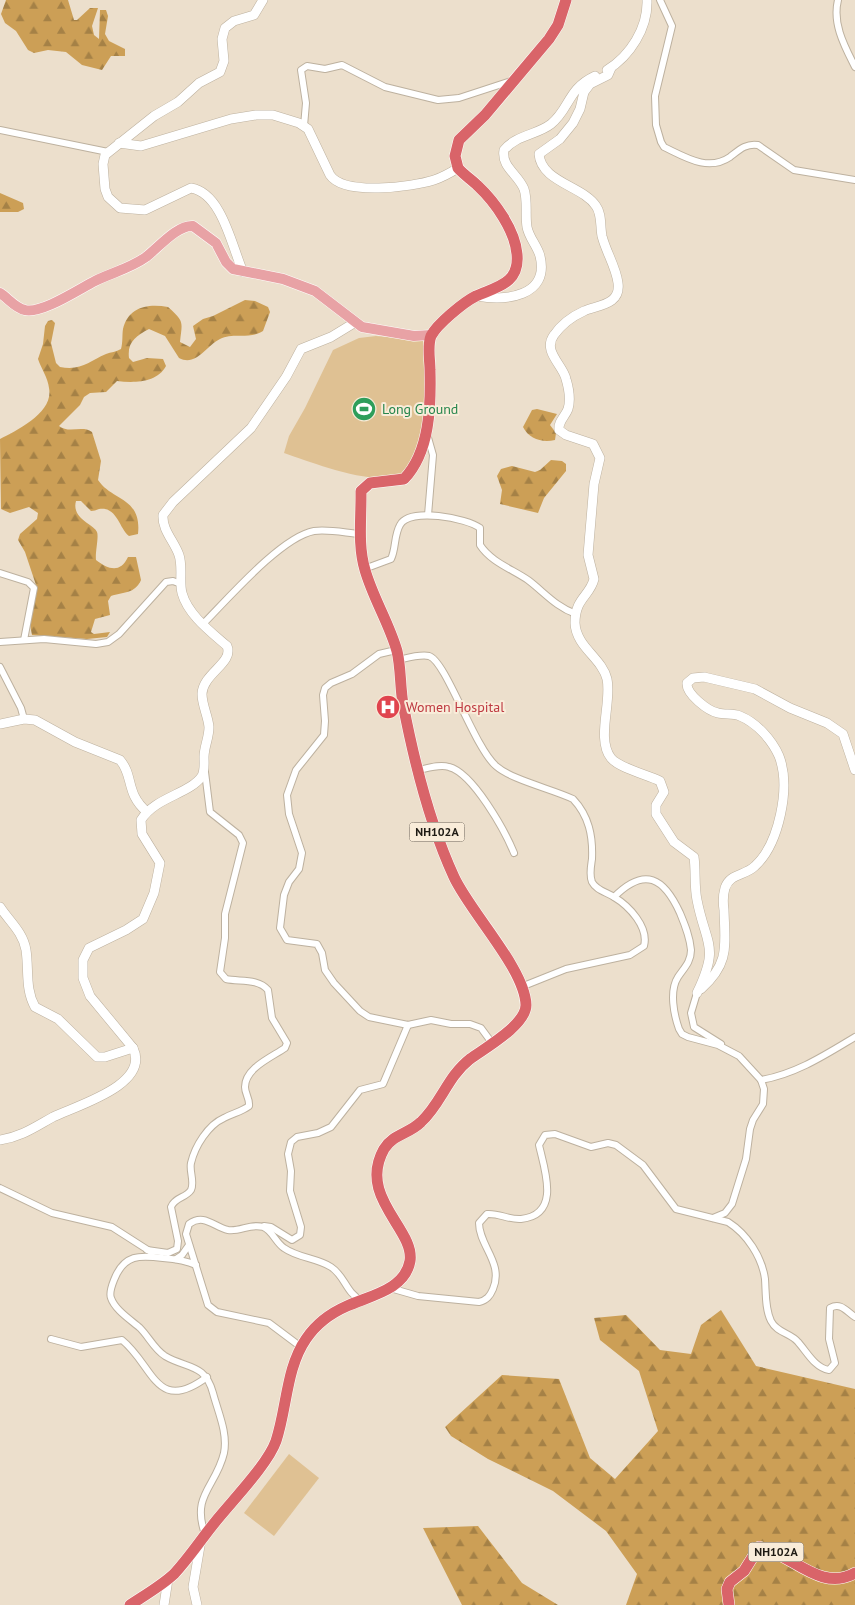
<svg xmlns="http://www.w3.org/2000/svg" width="855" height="1605" font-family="'PT Sans',sans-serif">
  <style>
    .grass { fill: #dfc193 }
    .forest { fill: url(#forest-firs) }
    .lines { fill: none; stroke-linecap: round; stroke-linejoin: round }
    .street-casing { stroke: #bdb19f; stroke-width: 8 }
    .secondary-casing { stroke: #bdb19f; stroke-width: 10 }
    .primary-casing { stroke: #fff; stroke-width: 11 }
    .highway-casing { stroke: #fff; stroke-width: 12 }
    .street { stroke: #fff; stroke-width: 6 }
    .secondary { stroke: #fff; stroke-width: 9 }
    .primary { stroke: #e8a2a5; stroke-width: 10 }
    .highway { stroke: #d96469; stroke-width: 11 }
    .labels { text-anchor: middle; stroke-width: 4; stroke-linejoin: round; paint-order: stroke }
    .shield { fill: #f9ecd9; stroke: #60594e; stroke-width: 1 }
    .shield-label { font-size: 12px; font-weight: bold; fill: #1e1a13 }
    .leisure-label { font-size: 14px; fill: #27864d; stroke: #f9ecd9; text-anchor: start }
    .health-label { font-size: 14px; fill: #be3a42; stroke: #f9ecd9; text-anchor: start }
  </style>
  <defs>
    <pattern id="forest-firs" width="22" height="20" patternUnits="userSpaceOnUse" patternTransform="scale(1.25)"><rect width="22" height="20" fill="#cc9f56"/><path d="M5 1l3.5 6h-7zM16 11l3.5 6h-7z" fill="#a58146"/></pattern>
  </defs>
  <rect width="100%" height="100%" fill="#ecdfcc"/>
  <g class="grass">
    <path d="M376 336 422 340 424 343C425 359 428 376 427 392 427 411 419 464 402 474 376 488 311 462 284 453L289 436 305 408 333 350 359 338Z"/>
    <polygon points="289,1454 319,1478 274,1536 244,1513"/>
  </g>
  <g class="forest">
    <polygon points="6,0 68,0 74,20 77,20 90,8 98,8 92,26 94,35 99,39 100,10 106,10 108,16 105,34 109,41 125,49 125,56 111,56 102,70 82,65 66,52 48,50 34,53 28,50 16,31 5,23 1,14"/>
    <polygon points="0,193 23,203 24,209 18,212 0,212"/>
    <path d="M245 300 255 301 268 307 270 312 263 331C249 340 233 332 220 339 206 346 196 367 179 358L165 336 149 329C136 336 127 342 129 358L133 362 147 358 163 359 166 366C157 383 134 383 117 381L106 392 90 393 84 397 80 405 59 426C69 434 82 425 92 432L101 461 98 480C112 501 142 497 138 534L129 536C119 528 117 506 99 509 96 510 94 511 91 511L81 501H76C71 519 95 525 97 532 99 537 95 552 96 560 108 569 120 574 128 557H136L141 580C135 594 123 592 111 596L108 601 110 615 95 619 91 632 94 634 110 632 107 637 87 639 32 635 30 625 36 594V585L25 552 18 540 20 534 37 519 38 513 29 507 10 513 1 509 0 439C18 430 54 412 49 388 48 378 41 368 38 359L43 344 45 326 48 321 52 320 55 323 51 343 56 363 60 367C82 371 89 361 106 354 111 352 116 352 121 349 123 342 122 335 123 329 128 307 148 303 168 307 185 322 182 322 180 342L190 347 196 339 193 326 203 319 213 316Z"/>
    <path d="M537 409 557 414 550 425 556 433 555 440C542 443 529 439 523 427L532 410Z"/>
    <polygon points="551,460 562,461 566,464 566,471 544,498 538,513 500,504 502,490 497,476 501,469 512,466 535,472 540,470"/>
    <polygon points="721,1310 756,1366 855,1389 855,1605 626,1605 637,1574 606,1531 553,1491 488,1459 451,1436 445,1427 502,1375 559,1379 590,1458 615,1479 658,1431 639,1371 600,1340 594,1318 626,1315 660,1350 691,1354 701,1325"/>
    <polygon points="478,1526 522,1583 558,1605 462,1605 423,1528"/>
  </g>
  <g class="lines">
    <g class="street-casing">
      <g id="street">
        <path d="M660 0 672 26 655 96 656 125 661 142 664 147C685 157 708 172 730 157 739 150 746 143 758 145L794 170 855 180"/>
        <path d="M838 0C832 24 845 47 855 67"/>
        <polyline points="304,126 306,103 301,70 307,66 325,69 342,65 385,87 438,100 459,98 511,81"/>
        <polyline points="0,130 108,152"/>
        <polyline points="427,434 433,455 428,515"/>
        <path d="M364 569 391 559C396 549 394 535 400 525 409 507 467 518 480 528V545C491 562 512 569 528 580 544 592 556 607 576 614"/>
        <polyline points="0,573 28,582 34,588 24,640"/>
        <path d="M203 624C227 600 281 537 314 531 329 529 346 533 360 534"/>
        <polyline points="0,642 44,639 96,644 108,642 119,634 166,582 173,581 181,584"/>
        <polyline points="396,650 379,654 352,674 331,683 325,688 323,695 325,721 324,735 296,770 287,795 289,814 302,853 299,869 289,882 284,895 280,928 287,940 317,944 322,953 325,970 334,983 360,1011 369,1017 408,1025 431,1020 451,1024 470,1024 481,1028 492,1043"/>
        <path d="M398 660C407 658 420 654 429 656 446 661 474 747 496 766 512 780 552 789 573 799 589 816 593 836 592 859 591 866 589 875 592 882 596 890 606 892 614 897 629 906 649 927 644 946L630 955 566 969 521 987"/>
        <polyline points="0,667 21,708 24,719"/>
        <path d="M419 770C428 768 440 764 449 767 473 773 505 831 514 853"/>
        <path d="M614 897C645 866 664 878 680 913 685 925 690 937 691 950 691 962 684 968 678 977 669 991 674 1015 679 1029L682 1034 688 1037 718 1045 739 1056 761 1080 764 1089 763 1104 753 1120 750 1129 746 1159 732 1204 725 1213 713 1218"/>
        <polyline points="697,993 691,1013 694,1027 721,1044"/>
        <path d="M761 1080C796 1074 825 1055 855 1037"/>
        <polyline points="0,1188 52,1213 112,1227 151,1252"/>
        <polyline points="264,1226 271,1227 292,1240 300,1235 301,1227 290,1191 291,1171 288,1154 291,1142 297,1137 318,1133 331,1127 360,1090 383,1084 408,1025"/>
        <path d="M147 1250 168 1253 177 1249 178 1241 171 1207C175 1197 186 1198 191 1190 195 1182 189 1171 191 1163 195 1146 208 1125 224 1118 233 1113 241 1112 249 1106 250 1099 245 1094 245 1087 245 1068 272 1057 285 1048L287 1043 272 1018 268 990C258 978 239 982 226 979L220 972 225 938V914L243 843 239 835 210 812 205 772"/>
        <polyline points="176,1259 182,1255 189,1245"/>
        <path d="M196 1265C185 1260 175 1259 163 1258 140 1255 124 1254 114 1280 112 1285 109 1293 111 1298 115 1310 131 1320 140 1328 149 1337 154 1349 165 1356 187 1369 205 1363 213 1393 218 1412 228 1433 224 1453 216 1487 191 1495 205 1534"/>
        <path d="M390 1288 418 1296 479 1302C487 1300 490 1296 493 1289 504 1263 479 1246 479 1223L487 1214C499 1213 509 1220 521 1219 562 1215 544 1168 539 1145L545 1135 555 1134 591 1147 608 1143 616 1145 643 1165 676 1209 728 1222C747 1234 762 1257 765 1279 766 1293 765 1309 771 1321 777 1333 791 1333 798 1342 807 1352 815 1368 829 1370L835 1363 829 1339 830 1308C841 1302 846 1311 855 1317"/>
        <path d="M51 1339 81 1347 122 1340C154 1366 156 1415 207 1377"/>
        <path d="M301 1347 269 1323 217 1312 208 1305 186 1234 189 1224C204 1213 214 1227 228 1230 240 1232 251 1223 263 1227 272 1230 276 1243 284 1248 298 1258 317 1258 331 1267 345 1276 346 1293 361 1300"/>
      </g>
    </g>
    <g class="secondary-casing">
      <g id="secondary">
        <path d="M611 68 608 75 590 84 584 92 580 109 573 123 560 139 539 154C541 182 583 186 596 206 602 214 600 226 602 236 606 252 616 267 618 283 621 305 598 305 584 311 573 316 561 325 554 335 542 351 563 365 566 379 569 389 571 399 568 409 565 417 558 421 559 430L566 435 593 444 600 458 594 484 588 555 594 579C590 596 575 598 575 623 576 647 602 658 607 679 612 702 596 739 611 758 619 768 648 775 660 781L664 792 656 805V814L674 842 694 857C696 871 694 886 697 900 706 946 720 945 697 993"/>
        <path d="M607 70C630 56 648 28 647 0"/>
        <path d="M119 143 141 146 231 119 256 115H273L299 123 308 129 330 175C344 196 412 187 434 180 443 177 450 173 458 168"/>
        <path d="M243 272C232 247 222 193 191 188L145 210 120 208 108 197 105 189 103 164 105 155 154 116 178 102 199 83 220 72 224 61 222 39 225 28 234 21 254 15 263 0"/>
        <path d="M477 296C505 301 550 297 540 256 537 245 529 238 527 227 525 215 528 201 524 189 518 174 501 167 504 150 516 135 537 135 551 124 570 109 567 89 595 76"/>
        <path d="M0 724 24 719 35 720 75 742 120 760C134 776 125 793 147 812"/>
        <path d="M0 907C9 921 23 932 26 950 29 970 25 989 35 1007L58 1019 97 1057H105L133 1048"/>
        <path d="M701 989C730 963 725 946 724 910 723 903 723 895 725 888 730 873 745 876 755 866 779 844 791 787 779 756 772 740 757 723 740 716 733 713 725 715 718 713 708 711 686 694 687 683L693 678 704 677 755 689 790 708 827 723 843 734 855 770"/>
        <path d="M0 1140C21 1137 35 1127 53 1117 75 1106 151 1085 133 1048L90 996 83 978V960L89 948 126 930 143 919 154 893 160 863 142 834 141 820C155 797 190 794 202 776 205 770 204 764 204 757 204 747 209 738 209 727 208 716 202 705 202 694 203 673 234 663 227 646 211 632 188 615 182 593 179 581 183 567 179 555 174 541 162 530 163 515L173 502 251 428 286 377 301 349 331 337 354 323"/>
        <polyline points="164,1605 168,1579"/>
        <polyline points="197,1605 193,1587 201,1540"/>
      </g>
    </g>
    <g class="primary-casing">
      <path id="primary" d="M0 293C8 298 15 308 25 310 42 314 79 289 95 281 111 273 131 268 146 257 159 247 177 225 193 226L216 243 226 262 233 269 283 279 315 291 362 327 414 336 431 335"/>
    </g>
    <g class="highway-casing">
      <g id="highway">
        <path d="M130 1605C145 1595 161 1586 174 1574 189 1558 202 1538 216 1521 232 1501 268 1464 276 1441 287 1408 286 1368 306 1339 316 1324 331 1313 347 1306 369 1296 405 1290 410 1261 415 1229 357 1197 384 1149 393 1134 409 1134 421 1122 441 1104 447 1077 470 1059 485 1048 526 1025 526 1005 525 969 470 912 454 877 430 825 414 761 403 704 400 686 401 668 397 651 389 623 373 598 365 570 358 547 361 521 361 497V491L370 483 404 479C430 452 431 405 430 370 430 360 427 346 431 336 437 324 464 302 476 296 496 287 520 284 517 254 515 230 495 202 478 186 472 180 464 175 458 168L455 156 459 140 485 115 549 39 558 25 566 0"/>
        <path d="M729 1605 727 1589 730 1582 744 1571 759 1547C791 1553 820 1593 855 1573"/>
      </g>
    </g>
    <use href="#street" class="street"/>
    <use href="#secondary" class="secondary"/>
    <use href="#primary" class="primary"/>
    <use href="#highway" class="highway"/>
  </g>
  <defs>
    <g id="stadium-disc" transform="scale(1.25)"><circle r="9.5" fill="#2e9e5b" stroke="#f9ecd9"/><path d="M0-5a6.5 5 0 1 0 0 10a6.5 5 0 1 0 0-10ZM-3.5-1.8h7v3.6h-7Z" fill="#fff"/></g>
    <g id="hospital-disc" transform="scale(1.25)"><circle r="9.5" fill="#e0444e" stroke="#f9ecd9"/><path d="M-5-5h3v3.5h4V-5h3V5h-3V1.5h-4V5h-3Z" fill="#fff"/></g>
  </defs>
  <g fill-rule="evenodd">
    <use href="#stadium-disc" x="364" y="409"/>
    <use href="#hospital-disc" x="388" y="707"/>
  </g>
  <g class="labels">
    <g class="shield">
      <rect x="409.5" y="822.5" width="55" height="19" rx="4"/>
      <rect x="748.5" y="1542.5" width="55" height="19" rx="4"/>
    </g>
    <g class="shield-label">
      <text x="437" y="836">NH102A</text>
      <text x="776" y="1556">NH102A</text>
    </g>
    <g class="leisure-label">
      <text x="382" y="414">Long Ground</text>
    </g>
    <g class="health-label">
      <text x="406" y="712">Women Hospital</text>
    </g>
  </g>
</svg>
